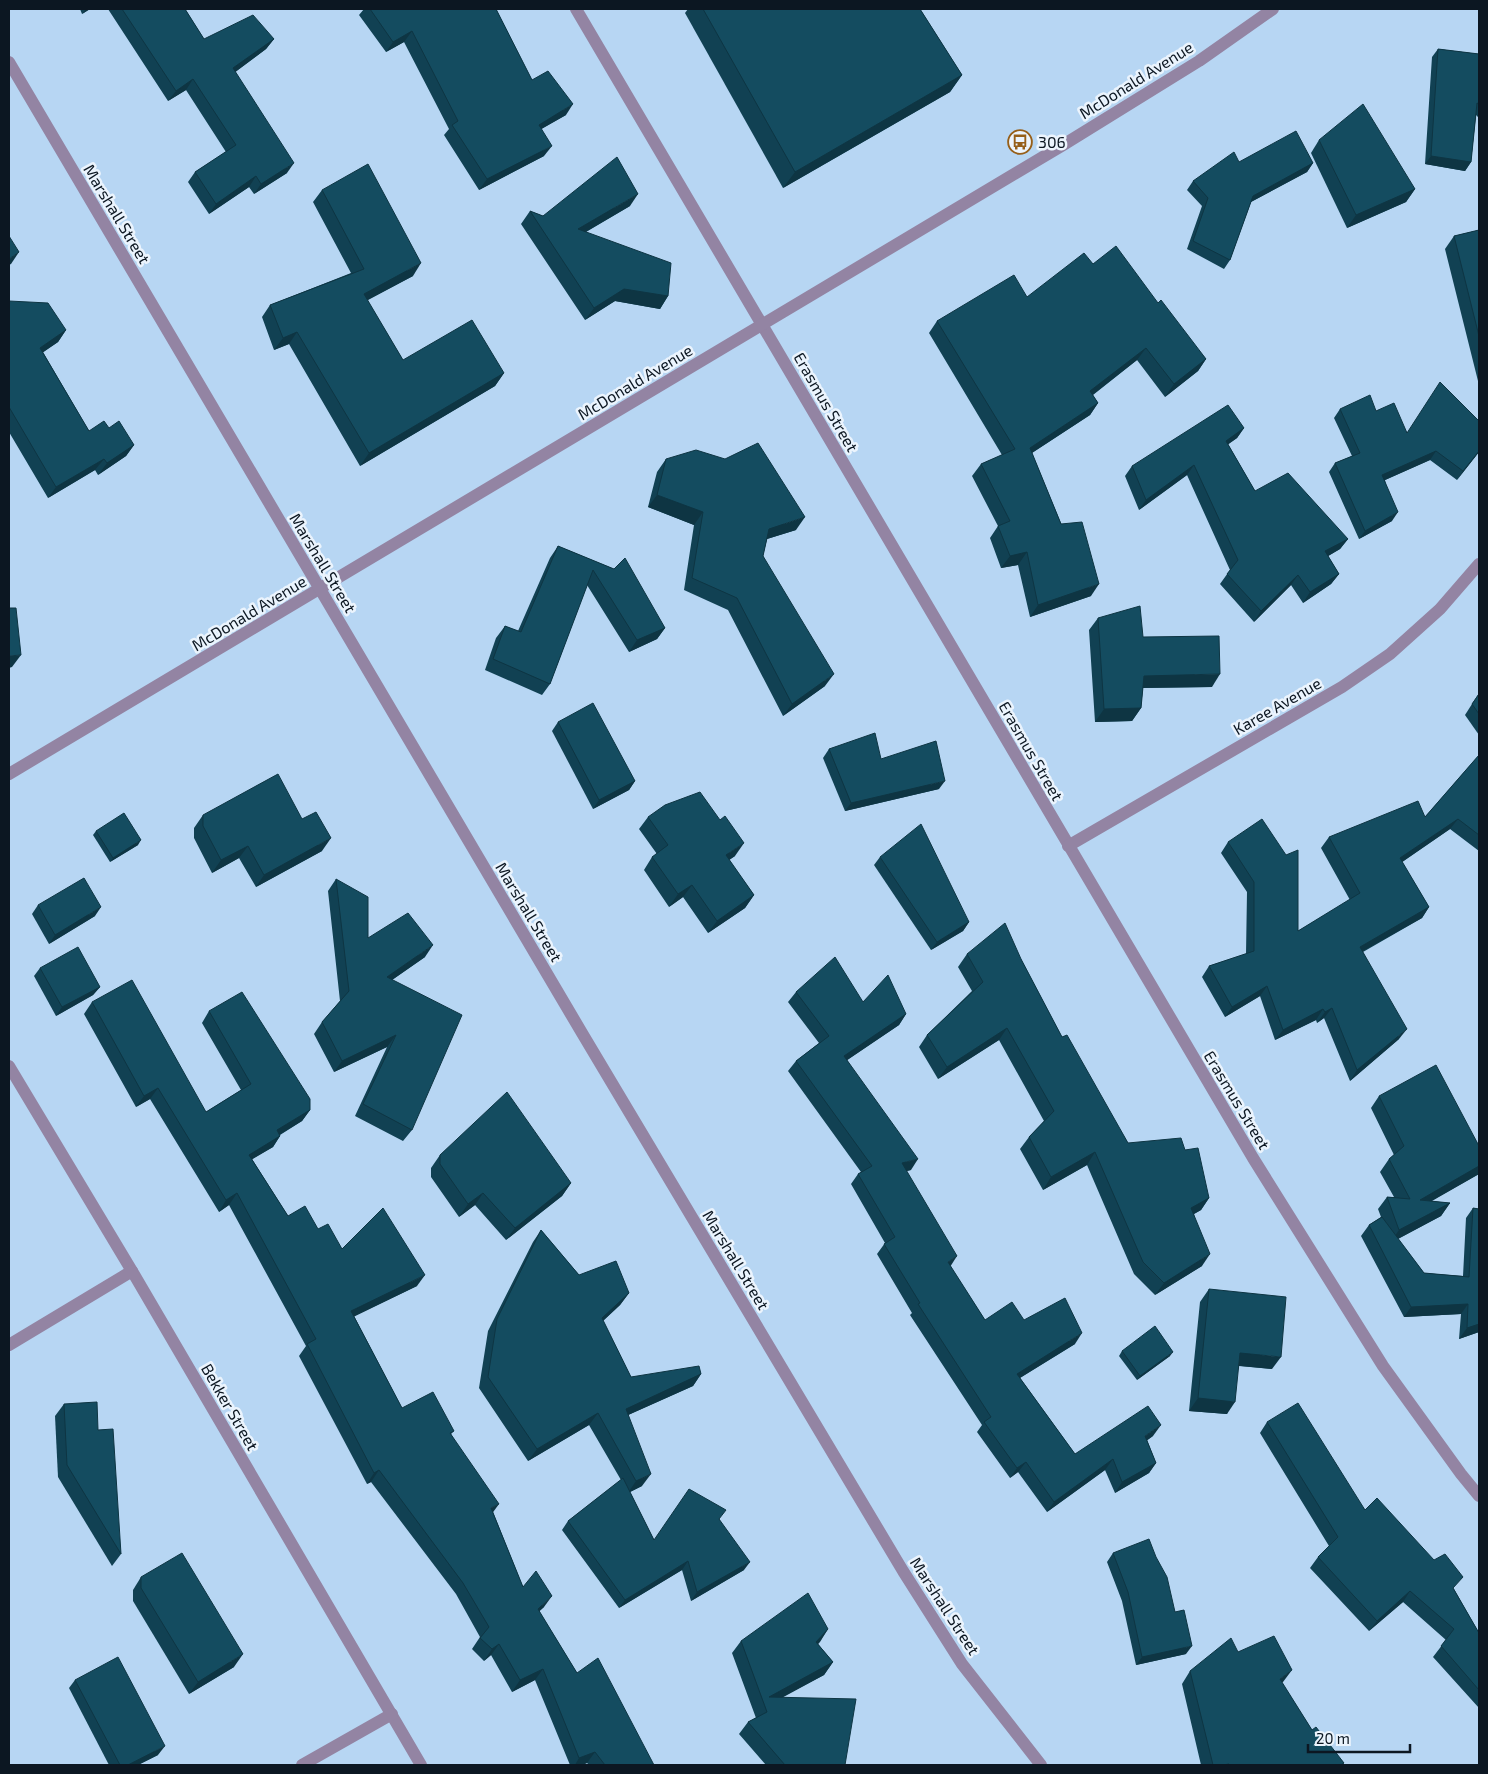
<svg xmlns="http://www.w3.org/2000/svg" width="1488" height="1774" font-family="'Exo 2',sans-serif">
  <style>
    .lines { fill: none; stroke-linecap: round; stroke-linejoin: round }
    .minor { stroke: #9384a3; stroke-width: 12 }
    .tertiary { stroke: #9384a3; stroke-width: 12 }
    .wall { fill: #114153 }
    .shaded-wall { fill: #0e3543 }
    .building { fill: #144c60; stroke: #0e3543 }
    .labels { text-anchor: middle; stroke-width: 5; stroke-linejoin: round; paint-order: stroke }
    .street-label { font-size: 16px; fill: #0c1722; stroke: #ebf4fd }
    .poi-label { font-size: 16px; fill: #0c1722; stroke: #ebf4fd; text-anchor: start }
  </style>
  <rect width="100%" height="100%" fill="#b7d6f3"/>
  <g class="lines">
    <g class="minor">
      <polyline points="576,9 1253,1158 1383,1366 1461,1474 1479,1496"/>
      <polyline points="9,774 1063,145 1199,61 1273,9"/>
      <polyline points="1068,846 1342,687 1390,654 1440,609 1479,564"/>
      <polyline points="9,1066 132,1271 421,1765"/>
      <polyline points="9,1345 132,1271"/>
      <polyline points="302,1765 392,1714"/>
    </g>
    <polyline class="tertiary" points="9,62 582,1033 903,1571 962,1664 1041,1765"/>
  </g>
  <g class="wall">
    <polygon points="80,9 90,9 82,14"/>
    <polygon points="108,9 185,9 204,39 274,39 266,49 235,72 287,173 254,194 249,187 209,214 188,182 195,172 226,152 186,90 168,101"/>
    <polygon points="364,9 496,9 532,80 566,115 541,129 544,156 479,190 444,135 449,129 404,42 386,52 359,15"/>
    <polygon points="688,9 920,9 962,75 950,92 783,188 685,13"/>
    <polygon points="1438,49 1479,54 1479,118 1476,115 1471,162 1465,171 1425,164 1432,57"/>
    <polygon points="1319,140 1415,189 1406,202 1347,228 1311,153"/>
    <polygon points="1239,162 1313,163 1307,172 1251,202 1230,260 1224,269 1187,249 1202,206 1187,190 1193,181"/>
    <polygon points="322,190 413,276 367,300 403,360 504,373 495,386 360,466 289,344 274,350 262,317 270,305 351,273 313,202"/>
    <polygon points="630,206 586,232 668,296 660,309 615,301 585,320 521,224 530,211 543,216"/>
    <polygon points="1479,230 1479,381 1478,381 1445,249 1454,236"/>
    <polygon points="1093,264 1158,303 1206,359 1198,371 1165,397 1137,360 1093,395 1098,403 1090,415 1032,453 1091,596 1030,617 1018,565 1001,568 990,538 998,526 972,476 981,464 1002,455 929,333 937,321 1027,297"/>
    <polygon points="9,301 66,330 58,342 43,352 89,431 109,428 134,445 126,456 98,475 95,470 48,498 9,432"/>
    <polygon points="1340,409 1376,411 1406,432 1479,452 1457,480 1430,460 1385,480 1392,521 1359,539 1329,472 1335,463 1352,456 1334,418"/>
    <polygon points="1244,428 1237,438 1228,444 1255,491 1348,539 1340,549 1328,556 1339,574 1331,584 1303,603 1291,585 1254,622 1220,584 1230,570 1187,475 1139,510 1125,476 1132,466"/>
    <polygon points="666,459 796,530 767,539 763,556 825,686 783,716 728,610 684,590 694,525 648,507 657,472"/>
    <polygon points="558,546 614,569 665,628 657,639 629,652 587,585 550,684 542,695 485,670 496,638 505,626 518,631 550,558"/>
    <polygon points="1098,618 1143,637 1212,687 1143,688 1141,708 1132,721 1095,722 1089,630"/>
    <polygon points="1479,693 1479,735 1465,715"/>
    <polygon points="558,722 635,781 629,790 593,809 552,731"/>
    <polygon points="829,749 881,759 939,789 845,811 823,758"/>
    <polygon points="1479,755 1479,851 1450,829 1402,862 1429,907 1422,918 1363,952 1399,1039 1350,1081 1324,1018 1317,1023 1316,1020 1275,1040 1260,996 1225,1017 1202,977 1209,966 1246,954 1247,892 1221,853 1228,842 1298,931 1350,900 1321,848 1329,837 1425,817"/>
    <polygon points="203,815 302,819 322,851 256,887 239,858 212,873 194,838 194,828"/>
    <polygon points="648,817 735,856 729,860 754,895 745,908 708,933 683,897 669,907 644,870 652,857 657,854 639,829"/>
    <polygon points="96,831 138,845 110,862 93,835"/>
    <polygon points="880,857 969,922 963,931 931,950 874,865"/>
    <polygon points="336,879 368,938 425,957 392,980 412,1130 403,1141 355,1116 387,1047 334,1072 314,1034 322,1022 340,1001 328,891"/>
    <polygon points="38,905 95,916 49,944 32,914"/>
    <polygon points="967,954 1021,959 1062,1037 1128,1143 1185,1150 1209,1198 1201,1210 1194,1214 1202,1266 1155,1295 1134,1274 1087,1165 1043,1190 1020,1149 1029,1137 1044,1121 999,1040 938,1079 919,1047 927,1035 972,991 958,967"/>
    <polygon points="40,968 100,987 93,995 56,1016 34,976"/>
    <polygon points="796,992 863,1002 906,1014 899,1025 847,1060 911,1170 906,1171 950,1266 985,1320 1024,1320 1075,1344 1020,1378 1075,1454 1153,1436 1147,1440 1156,1463 1149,1473 1115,1493 1105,1470 1047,1512 1018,1472 1010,1478 977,1432 982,1425 910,1315 912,1313 877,1254 885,1243 851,1184 858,1174 861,1172 788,1071 796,1061 819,1043 788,1002"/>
    <polygon points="92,1002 206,1112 241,1090 202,1023 209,1011 310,1110 302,1121 280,1135 280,1136 273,1147 252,1159 288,1216 318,1229 342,1249 417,1286 354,1316 402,1408 454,1431 451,1434 493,1512 523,1587 544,1607 539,1611 577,1673 654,1765 589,1765 587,1763 582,1765 570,1765 535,1680 512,1692 491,1655 484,1661 472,1649 480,1637 456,1594 371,1482 367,1484 299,1356 306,1346 229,1205 219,1212 150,1099 136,1107 84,1014"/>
    <polygon points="1379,1096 1479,1146 1479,1174 1431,1201 1450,1203 1441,1216 1398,1239 1424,1273 1463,1276 1466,1218 1473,1208 1479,1209 1479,1332 1459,1339 1461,1314 1404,1317 1361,1236 1369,1225 1381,1217 1378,1209 1387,1197 1394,1197 1380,1172 1389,1159 1394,1155 1371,1108"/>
    <polygon points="440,1155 571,1183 562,1196 506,1240 475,1205 459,1217 431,1177 431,1168"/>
    <polygon points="541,1230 579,1275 629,1293 620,1305 603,1321 631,1377 701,1374 693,1386 628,1415 642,1486 630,1492 654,1540 719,1519 744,1570 691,1601 682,1570 619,1608 562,1530 568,1521 621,1480 589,1425 528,1461 479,1388 488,1331 533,1242"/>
    <polygon points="1209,1289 1272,1369 1239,1366 1227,1414 1189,1411 1200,1302"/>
    <polygon points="1122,1351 1170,1356 1137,1380 1119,1356"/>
    <polygon points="64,1404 98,1430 121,1554 112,1566 58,1477 55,1416"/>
    <polygon points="1267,1422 1454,1589 1479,1633 1479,1708 1433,1657 1446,1640 1403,1602 1369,1631 1310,1568 1318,1557 1329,1546 1260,1433"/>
    <polygon points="1113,1553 1175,1612 1186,1654 1136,1665 1122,1601 1107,1562"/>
    <polygon points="141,1577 234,1667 189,1694 133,1601 133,1590"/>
    <polygon points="828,1629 818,1644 833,1662 824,1675 782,1697 845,1765 766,1765 739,1734 748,1722 756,1718 732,1653 741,1641"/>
    <polygon points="1238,1652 1282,1683 1312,1730 1344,1763 1342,1765 1201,1765 1182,1684 1190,1671"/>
    <polygon points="75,1680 158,1755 138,1765 109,1765 69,1688"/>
  </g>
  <g class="shaded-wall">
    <polygon points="86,9 90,9 82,14"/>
    <polygon points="412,31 404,42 386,52 393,42"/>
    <polygon points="274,39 266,49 226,79 233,68"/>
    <polygon points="962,75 950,92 783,188 795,172"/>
    <polygon points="193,79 186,90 168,101 176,91"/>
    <polygon points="573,104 566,115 531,135 539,125"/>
    <polygon points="552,146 544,156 479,190 487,179"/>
    <polygon points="1431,156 1471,162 1465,171 1425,164"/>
    <polygon points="294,163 287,173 254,194 261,184"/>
    <polygon points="1313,163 1307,172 1247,204 1253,196"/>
    <polygon points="256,176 249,187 209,214 216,204"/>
    <polygon points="1415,189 1406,202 1347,228 1356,215"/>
    <polygon points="638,194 630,206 570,241 578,229"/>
    <polygon points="19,252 11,264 9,265 9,259"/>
    <polygon points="421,263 413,276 355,307 364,294"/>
    <polygon points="624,289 668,296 660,309 615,301 585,320 594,308"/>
    <polygon points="66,330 58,342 32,360 40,348"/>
    <polygon points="297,332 289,344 274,350 283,338"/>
    <polygon points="1146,348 1137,360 1082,403 1090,391"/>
    <polygon points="1206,359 1198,371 1165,397 1174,384"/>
    <polygon points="504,373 495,386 360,466 369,453"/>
    <polygon points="1098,403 1090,415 1021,460 1030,448"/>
    <polygon points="1244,428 1237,438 1219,451 1226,441"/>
    <polygon points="134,445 126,456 98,475 107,463"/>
    <polygon points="1436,451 1430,460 1376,484 1382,475"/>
    <polygon points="1479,451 1479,452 1457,480 1463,471"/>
    <polygon points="104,459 95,470 48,498 56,487"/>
    <polygon points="1194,465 1187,475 1139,510 1146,500"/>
    <polygon points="657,495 703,512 694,525 648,507"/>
    <polygon points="1398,512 1392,521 1359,539 1365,531"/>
    <polygon points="805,517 796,530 760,541 769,529"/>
    <polygon points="1348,539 1340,549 1318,562 1325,551"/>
    <polygon points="1027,552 1018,565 1001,568 1010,556"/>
    <polygon points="1339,574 1331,584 1303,603 1310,592"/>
    <polygon points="1298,575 1291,585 1254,622 1261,611"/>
    <polygon points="1099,584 1091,596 1030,617 1038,605"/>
    <polygon points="665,628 657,639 629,652 637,640"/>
    <polygon points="21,655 12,667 9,668 9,656"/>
    <polygon points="834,674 825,686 783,716 792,704"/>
    <polygon points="1220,674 1212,687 1135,688 1144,676"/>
    <polygon points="1141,708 1132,721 1095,722 1104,709"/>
    <polygon points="635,781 629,790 593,809 599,800"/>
    <polygon points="945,781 939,789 845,811 851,803"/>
    <polygon points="1458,819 1450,829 1392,869 1400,858"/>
    <polygon points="331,838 322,851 256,887 264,875"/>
    <polygon points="141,840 138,845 110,862 113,858"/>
    <polygon points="744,843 735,856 717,868 726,855"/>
    <polygon points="248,846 239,858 212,873 221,860"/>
    <polygon points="692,885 683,897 669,907 678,894"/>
    <polygon points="754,895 745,908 708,933 717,921"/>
    <polygon points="101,907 95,916 49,944 55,935"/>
    <polygon points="1429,907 1422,918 1352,957 1360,947"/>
    <polygon points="969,922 963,931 931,950 937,942"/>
    <polygon points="433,945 425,957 379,989 387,977"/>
    <polygon points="1267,986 1260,996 1225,1017 1232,1007"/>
    <polygon points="100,987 93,995 56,1016 62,1007"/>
    <polygon points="1332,1008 1324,1018 1317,1023 1325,1012"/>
    <polygon points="1323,1009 1316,1020 1275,1040 1283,1030"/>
    <polygon points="906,1014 899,1025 837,1067 844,1056"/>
    <polygon points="1007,1028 999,1040 938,1079 947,1067"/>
    <polygon points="1407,1029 1399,1039 1350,1081 1357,1070"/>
    <polygon points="396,1035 387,1047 334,1072 342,1061"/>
    <polygon points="158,1088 150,1099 136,1107 144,1096"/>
    <polygon points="310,1110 302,1121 269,1141 277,1130"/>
    <polygon points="280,1136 273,1147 241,1166 249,1155"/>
    <polygon points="1095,1152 1087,1165 1043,1190 1051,1177"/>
    <polygon points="918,1159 911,1170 894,1174 902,1163"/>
    <polygon points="1479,1166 1479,1174 1411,1213 1420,1200"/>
    <polygon points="571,1183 562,1196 506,1240 515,1228"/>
    <polygon points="237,1193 229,1205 219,1212 226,1200"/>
    <polygon points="483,1193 475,1205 459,1217 468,1204"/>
    <polygon points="1209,1198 1201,1210 1183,1220 1191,1208"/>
    <polygon points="1450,1203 1441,1216 1390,1243 1399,1230"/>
    <polygon points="1210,1254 1202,1266 1155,1295 1164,1283"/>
    <polygon points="957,1256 950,1267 948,1262"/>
    <polygon points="425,1275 417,1286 343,1322 351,1311"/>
    <polygon points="629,1293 620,1305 593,1330 602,1318"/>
    <polygon points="1468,1304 1461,1314 1404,1317 1411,1307"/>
    <polygon points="1479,1324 1479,1332 1459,1339 1467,1328"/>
    <polygon points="1082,1333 1075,1344 1010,1384 1017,1374"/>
    <polygon points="1173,1352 1170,1356 1137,1380 1140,1376"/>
    <polygon points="1240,1353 1281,1357 1272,1369 1231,1365"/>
    <polygon points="701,1374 693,1386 617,1420 626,1409"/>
    <polygon points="1198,1398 1235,1402 1227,1414 1189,1411"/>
    <polygon points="598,1413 589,1425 528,1461 537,1449"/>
    <polygon points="1161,1425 1153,1436 1138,1447 1145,1436"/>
    <polygon points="1113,1459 1105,1470 1047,1512 1054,1502"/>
    <polygon points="1026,1462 1018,1472 1010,1478 1017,1468"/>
    <polygon points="1156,1463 1149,1473 1115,1493 1122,1482"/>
    <polygon points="379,1470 371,1482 367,1484 374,1473"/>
    <polygon points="651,1474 642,1486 628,1493 636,1481"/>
    <polygon points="499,1504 491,1515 491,1508"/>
    <polygon points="688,1561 682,1570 619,1608 625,1600"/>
    <polygon points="750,1562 744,1570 691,1601 697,1592"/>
    <polygon points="1410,1591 1403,1602 1369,1631 1377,1621"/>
    <polygon points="552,1596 544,1607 530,1620 538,1609"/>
    <polygon points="828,1629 820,1642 808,1654 816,1642"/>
    <polygon points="499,1644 491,1655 484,1661 492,1649"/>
    <polygon points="1192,1646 1186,1654 1136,1665 1142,1657"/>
    <polygon points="243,1654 234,1667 189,1694 198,1682"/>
    <polygon points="833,1662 824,1675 765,1707 769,1697"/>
    <polygon points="543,1669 535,1680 512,1692 520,1680"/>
    <polygon points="1292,1670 1283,1682 1271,1691 1280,1679"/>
    <polygon points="165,1746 158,1755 138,1765 128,1765"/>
    <polygon points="595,1752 587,1763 582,1765 575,1765 579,1758"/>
  </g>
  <g class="building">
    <polygon points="122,9 185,9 204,39 253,15 274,39 233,68 294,163 261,184 256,176 216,204 195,172 236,145 193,79 176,91"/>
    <polygon points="370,9 496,9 532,80 548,71 573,104 539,125 552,146 487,179 452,125 458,121 412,31 393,42"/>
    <polygon points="703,9 920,9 962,75 795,172"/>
    <polygon points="1438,49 1479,54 1479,104 1477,103 1471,162 1431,156"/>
    <polygon points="1363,104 1415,189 1356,215 1319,140"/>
    <polygon points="1296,131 1313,163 1253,196 1230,260 1193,241 1208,198 1193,181 1234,152 1239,162"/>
    <polygon points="617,157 638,194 578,229 671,263 668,296 624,289 594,308 530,211 543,216"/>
    <polygon points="368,164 421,263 364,294 403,360 472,320 504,373 369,453 297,332 283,338 270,305 364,269 322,190"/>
    <polygon points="1479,230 1479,336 1454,236"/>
    <polygon points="9,236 19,252 9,259"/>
    <polygon points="1116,246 1158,303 1161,300 1206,359 1174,384 1146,348 1090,391 1098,403 1030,448 1061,524 1082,522 1099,584 1038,605 1027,552 1010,556 998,526 1010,521 981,464 1015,449 937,321 1014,275 1027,297 1084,253 1093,264"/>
    <polygon points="9,301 48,303 66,330 40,348 89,431 104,421 109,428 119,421 134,445 107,463 104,459 56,487 9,407"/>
    <polygon points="1440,382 1479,421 1479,451 1463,471 1436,451 1382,475 1398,512 1365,531 1335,463 1360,453 1340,409 1370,395 1376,411 1394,403 1407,433"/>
    <polygon points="1228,405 1244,428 1226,441 1255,491 1288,473 1348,539 1325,551 1339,574 1310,592 1298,575 1261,611 1227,574 1238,560 1194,465 1146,500 1132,466"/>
    <polygon points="758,443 805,517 769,529 763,556 834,674 792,704 737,598 692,578 703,512 657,495 666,459 696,450 725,459"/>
    <polygon points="558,546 614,569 625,558 665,628 637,640 593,570 550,684 493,659 505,626 521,632"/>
    <polygon points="1140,606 1143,637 1219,636 1220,674 1144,676 1141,708 1104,709 1098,618"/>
    <polygon points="9,608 16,608 21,655 9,656"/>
    <polygon points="1479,694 1479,714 1472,704"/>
    <polygon points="593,703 635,781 599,800 558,722"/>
    <polygon points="875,733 881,759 936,741 945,781 851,803 829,749"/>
    <polygon points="1479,755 1479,835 1458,819 1400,858 1429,907 1360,947 1407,1029 1357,1070 1332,1008 1325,1012 1323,1009 1283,1030 1267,986 1232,1007 1209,966 1254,951 1254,882 1228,842 1262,819 1286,855 1298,850 1298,931 1360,893 1329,837 1418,801 1425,817"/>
    <polygon points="278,774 302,819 316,812 331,838 264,875 248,846 221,860 203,826 203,815"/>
    <polygon points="700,792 720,820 725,816 744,843 726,855 754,895 717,921 692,885 678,894 652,857 668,845 648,817 665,805"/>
    <polygon points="124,813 141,840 113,858 96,831"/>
    <polygon points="921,824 969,922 937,942 880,857"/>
    <polygon points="84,878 101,907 55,935 38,905"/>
    <polygon points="336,879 368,897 368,938 408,913 433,945 387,977 462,1015 412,1130 363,1104 396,1035 342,1061 322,1022 349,991"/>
    <polygon points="1005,923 1021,959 1062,1037 1067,1035 1128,1143 1181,1138 1185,1150 1198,1148 1209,1198 1191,1208 1210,1254 1164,1283 1143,1262 1095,1152 1051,1177 1029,1137 1054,1111 1007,1028 947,1067 927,1035 983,982 967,954"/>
    <polygon points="78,947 100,987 62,1007 40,968"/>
    <polygon points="835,957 863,1002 888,975 906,1014 844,1056 918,1159 902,1163 957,1256 948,1262 985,1320 1012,1302 1024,1320 1065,1298 1082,1333 1017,1374 1075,1454 1148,1406 1161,1425 1145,1436 1156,1463 1122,1482 1113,1459 1054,1502 1026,1462 1017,1468 984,1422 991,1417 918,1304 920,1303 884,1244 895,1237 858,1174 872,1166 796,1061 829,1036 796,992"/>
    <polygon points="132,980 206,1112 251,1084 209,1011 242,992 310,1099 310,1110 277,1130 280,1136 249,1155 288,1216 305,1206 318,1229 328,1224 342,1249 383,1208 425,1275 351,1311 402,1408 433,1392 454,1431 450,1433 499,1504 491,1508 523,1587 536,1571 552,1596 538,1609 577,1673 598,1658 654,1765 605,1765 595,1752 579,1758 543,1669 520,1680 499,1644 492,1649 480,1638 489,1627 463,1583 379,1470 374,1473 307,1344 316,1339 237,1193 226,1200 158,1088 144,1096 92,1002"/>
    <polygon points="1436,1065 1479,1146 1479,1166 1420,1200 1450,1203 1399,1230 1387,1197 1410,1199 1389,1159 1404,1146 1379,1096"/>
    <polygon points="507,1092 571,1183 515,1228 483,1193 468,1204 440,1164 440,1155"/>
    <polygon points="1473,1208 1479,1209 1479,1324 1467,1328 1468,1304 1411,1307 1369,1225 1382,1217 1424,1273 1469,1277"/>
    <polygon points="541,1230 579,1275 616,1261 629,1293 602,1318 631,1377 699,1366 701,1374 626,1409 651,1474 636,1481 598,1413 537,1449 488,1377 497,1319"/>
    <polygon points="1209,1289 1286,1297 1281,1357 1240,1353 1235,1402 1198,1398"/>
    <polygon points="1155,1326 1173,1352 1140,1376 1122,1351"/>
    <polygon points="97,1402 98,1430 113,1429 121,1554 67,1465 64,1404"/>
    <polygon points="1298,1403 1365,1510 1377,1498 1434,1560 1445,1554 1463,1577 1453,1588 1479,1633 1479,1690 1441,1646 1454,1629 1410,1591 1377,1621 1318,1557 1338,1537 1267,1422"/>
    <polygon points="623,1478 654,1540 689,1489 726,1510 719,1519 750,1562 697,1592 688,1561 625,1600 568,1521"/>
    <polygon points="1149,1539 1156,1557 1167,1577 1175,1612 1184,1610 1192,1646 1142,1657 1128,1592 1113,1553"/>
    <polygon points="182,1553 243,1654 198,1682 141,1588 141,1577"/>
    <polygon points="808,1593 828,1629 816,1642 833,1662 769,1697 856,1699 845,1765 785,1765 748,1722 767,1712 741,1641"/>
    <polygon points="1274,1636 1292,1670 1280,1679 1312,1730 1316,1727 1344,1763 1341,1765 1229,1765 1229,1764 1223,1765 1213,1765 1190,1671 1231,1638 1238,1652"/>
    <polygon points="118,1657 165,1746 128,1765 120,1765 75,1680"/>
  </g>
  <defs>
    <g id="bus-ring" transform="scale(1.25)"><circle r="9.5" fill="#ebf4fd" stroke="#965f19" stroke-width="1.5"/><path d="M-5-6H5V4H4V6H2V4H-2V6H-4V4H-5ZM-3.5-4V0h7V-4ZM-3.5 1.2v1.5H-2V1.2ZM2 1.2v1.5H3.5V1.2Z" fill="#965f19"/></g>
  </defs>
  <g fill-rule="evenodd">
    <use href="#bus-ring" x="1020" y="142"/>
  </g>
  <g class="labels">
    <g class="street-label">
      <text transform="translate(1136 80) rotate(-32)" y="6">McDonald Avenue</text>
      <text transform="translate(117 214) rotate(59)" y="6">Marshall Street</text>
      <text transform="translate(635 382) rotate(-31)" y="6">McDonald Avenue</text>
      <text transform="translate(826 402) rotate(60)" y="6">Erasmus Street</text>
      <text transform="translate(323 563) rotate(59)" y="6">Marshall Street</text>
      <text transform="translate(249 613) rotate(-31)" y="6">McDonald Avenue</text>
      <text transform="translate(1277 706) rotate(-30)" y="6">Karee Avenue</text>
      <text transform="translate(1031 751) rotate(60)" y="6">Erasmus Street</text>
      <text transform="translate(529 912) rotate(59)" y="6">Marshall Street</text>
      <text transform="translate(1237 1100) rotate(59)" y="6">Erasmus Street</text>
      <text transform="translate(736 1260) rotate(59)" y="6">Marshall Street</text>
      <text transform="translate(230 1407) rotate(60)" y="6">Bekker Street</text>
      <text transform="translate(945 1606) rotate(57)" y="6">Marshall Street</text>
    </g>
    <g class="poi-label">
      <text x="1038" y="148">306</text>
    </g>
  </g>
  <rect width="1488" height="1774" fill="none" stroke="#0c1722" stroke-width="20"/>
  <path d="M1308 1744v8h102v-8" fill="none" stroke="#0c1722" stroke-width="2.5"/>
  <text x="1316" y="1744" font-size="15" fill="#0c1722" stroke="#ebf4fd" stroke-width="4" paint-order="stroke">20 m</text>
</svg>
